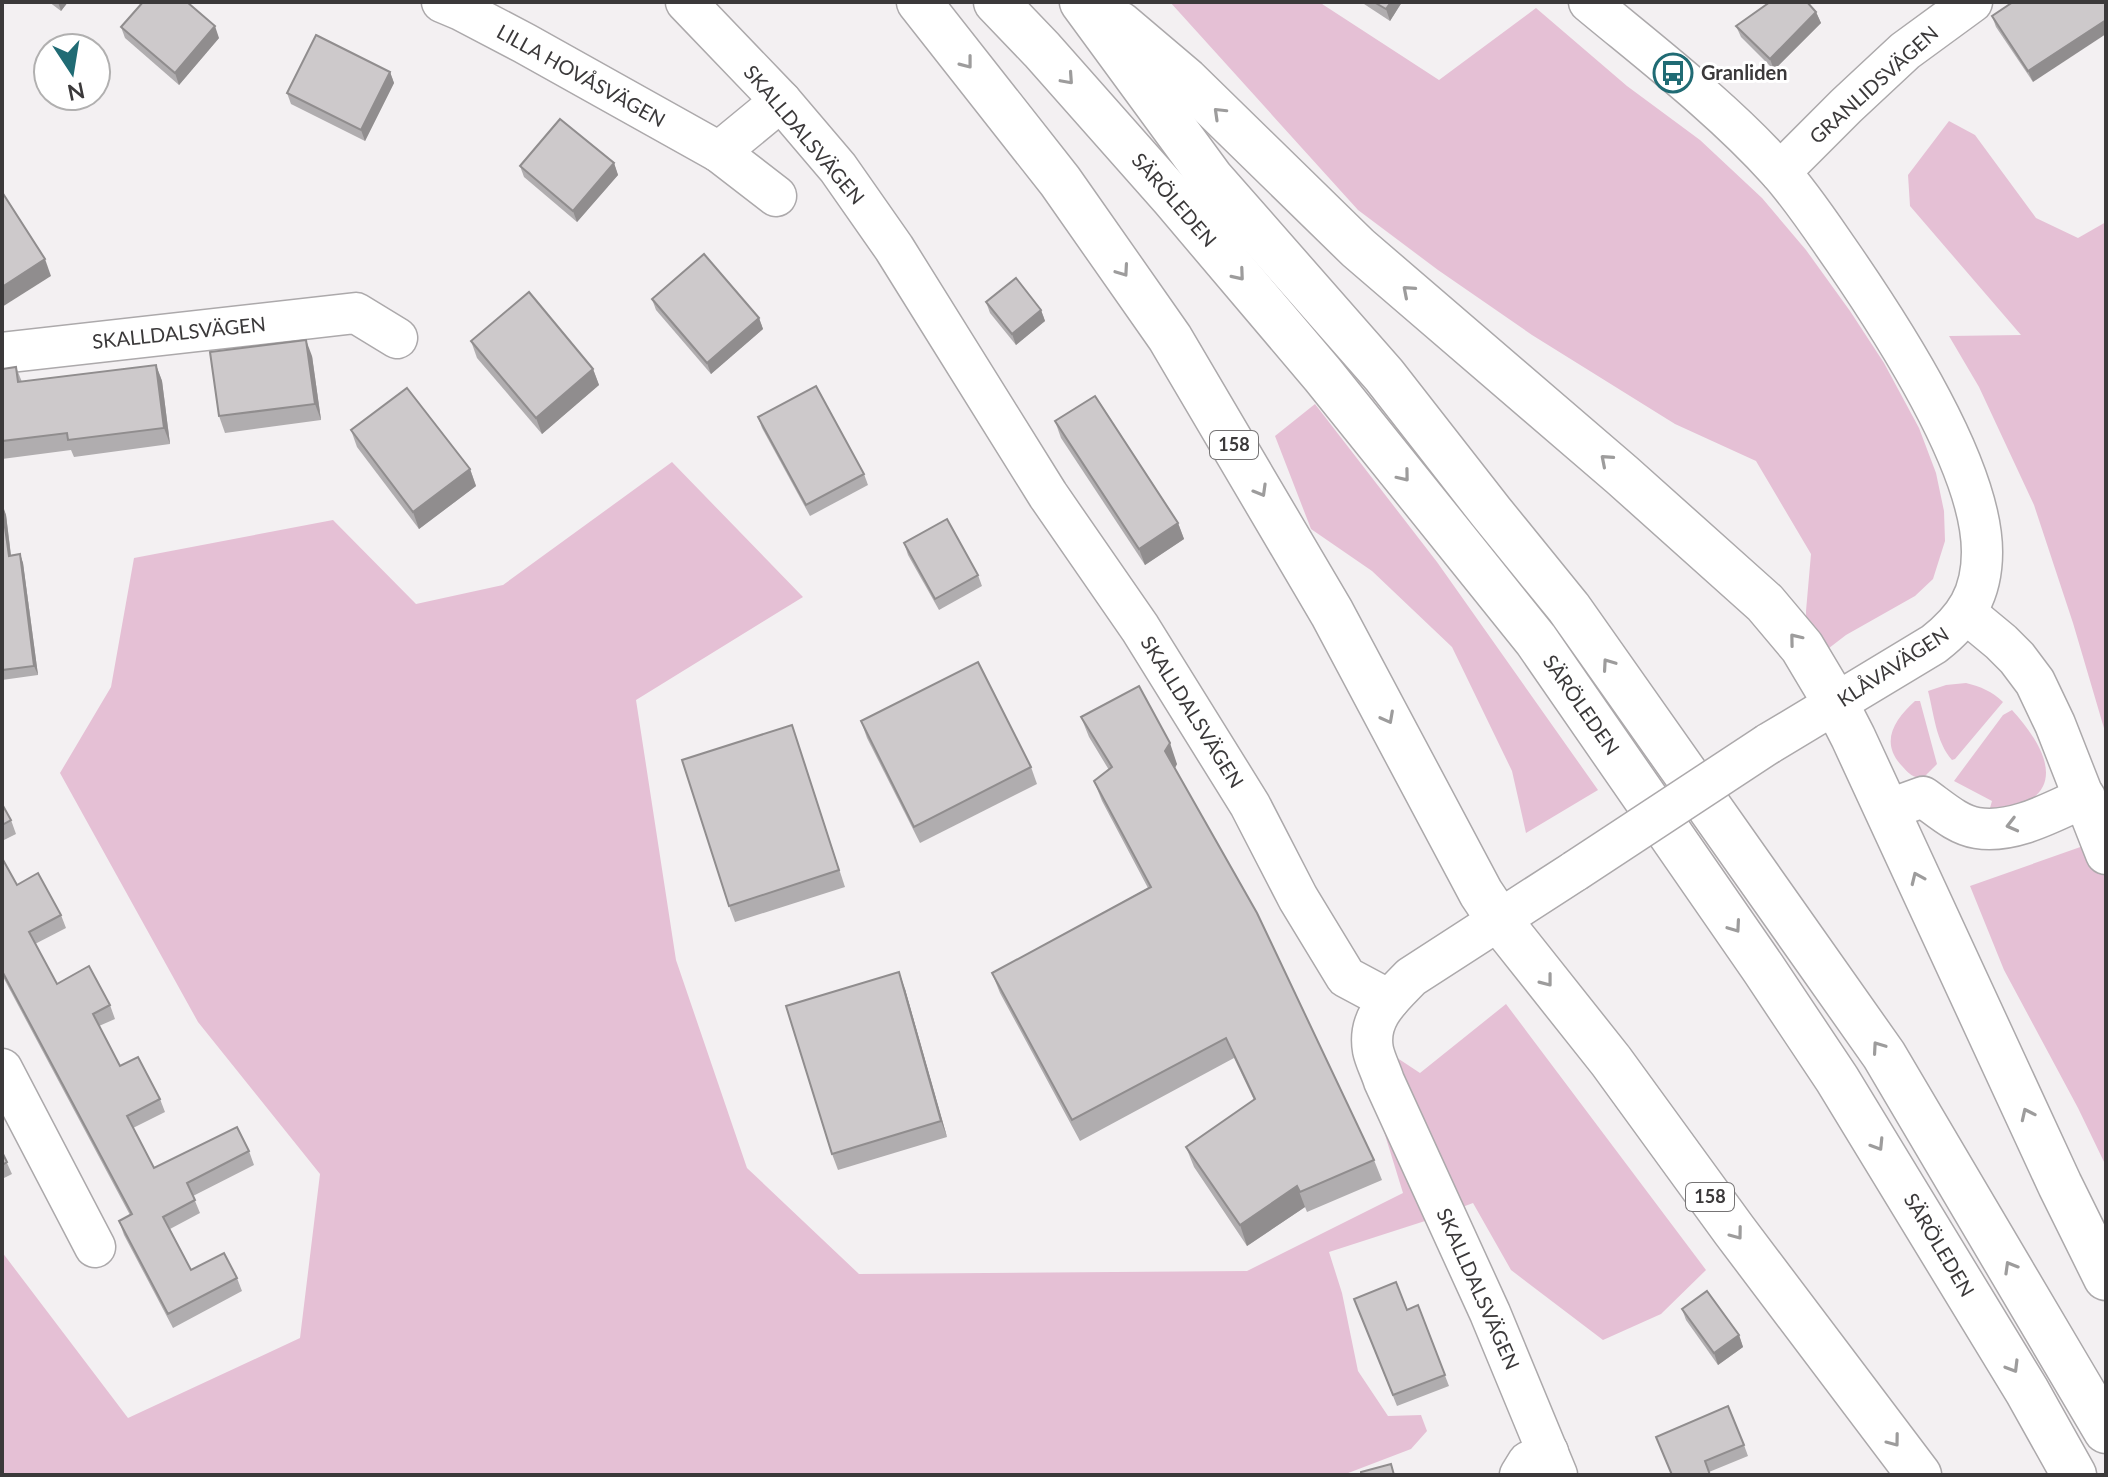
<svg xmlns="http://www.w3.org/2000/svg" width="2108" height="1477" font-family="Lato,sans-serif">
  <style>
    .green { fill: #e5c0d5 }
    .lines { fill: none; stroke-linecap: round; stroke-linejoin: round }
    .minor-casing { stroke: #aca9ab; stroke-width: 43 }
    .major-casing { stroke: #aca9ab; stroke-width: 47 }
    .minor { stroke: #fff; stroke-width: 40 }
    .major { stroke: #fff; stroke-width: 44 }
    .minor-bridge-casing { stroke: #aca9ab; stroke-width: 43; stroke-linecap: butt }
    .minor-bridge { stroke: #fff; stroke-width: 40 }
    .wall { fill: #b0adaf }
    .shaded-wall { fill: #908d8e }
    .building { fill: #cdc9cb; stroke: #908d8e; stroke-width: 2 }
    .oneway { stroke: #9d9c9c }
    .labels { text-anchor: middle; stroke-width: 6; stroke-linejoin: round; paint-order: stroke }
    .shield { fill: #fff; stroke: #767475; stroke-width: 2 }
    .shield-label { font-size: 18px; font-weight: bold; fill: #3b393a }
    .poi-label { font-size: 20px; font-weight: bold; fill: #3b393a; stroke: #fff; text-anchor: start }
    .street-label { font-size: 20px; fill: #3b393a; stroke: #fff }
  </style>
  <rect width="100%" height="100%" fill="#f3f0f2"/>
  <g class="green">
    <polygon points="1170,2 1319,2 1439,80 1536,8 1627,86 1700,140 1762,198 1806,250 1850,311 1884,363 1919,428 1936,473 1944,511 1945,541 1933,579 1915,596 1846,635 1807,665 1806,611 1811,554 1756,461 1675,424 1532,335 1438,270 1358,210"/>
    <polygon points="1949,121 1975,135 2036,218 2078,238 2106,222 2106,735 2073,623 2034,505 1979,387 1949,336 2021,335 1910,206 1908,175"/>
    <polygon points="1315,404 1437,562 1598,790 1526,833 1512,771 1452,647 1372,571 1311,529 1275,436"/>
    <polygon points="672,462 803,597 636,700 676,960 747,1168 859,1274 1247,1271 1403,1193 1352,1028 1420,1073 1506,1004 1706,1270 1661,1314 1603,1340 1511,1270 1473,1203 1425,1221 1329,1252 1342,1293 1358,1371 1388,1416 1421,1415 1427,1431 1411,1449 1343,1475 2,1475 2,1252 128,1418 300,1338 320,1174 198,1022 60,773 111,687 134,558 333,520 416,604 503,585"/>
    <path d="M1966 683C1981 687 1992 691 2003 702L1955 759 1952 760C1936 742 1934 714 1928 691L1946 685Z"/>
    <path d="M1915 701H1920L1937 764 1923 778C1913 778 1909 774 1902 766 1879 742 1895 719 1915 701Z"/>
    <path d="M2012 710C2033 733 2068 779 2027 802 2016 808 2003 812 1990 808L1992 801 1954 781 2003 715Z"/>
    <polygon points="2106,838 2106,1166 2078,1108 2004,970 1970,886"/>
  </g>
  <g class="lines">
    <g class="minor-casing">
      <g id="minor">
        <polyline points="442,2 461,10 524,43 719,152 776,196"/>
        <polyline points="686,2 781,101 838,168 894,248 1048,495 1140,628 1250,805 1298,898 1346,977 1389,1000"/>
        <path d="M1589 2C1654 56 1722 108 1779 171 1803 198 1823 229 1844 259 1892 329 1982 466 1982 552 1982 594 1966 619 1934 644L1768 744"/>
        <polyline points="719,152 781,101"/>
        <polyline points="1780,172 1846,106 1905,51 1972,2"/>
        <polyline points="2,353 356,313 397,338"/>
        <polyline points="1966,613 2001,642 2017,658 2035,682 2055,724 2106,854"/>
        <path d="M1887 810 1923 797C1939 808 1957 825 1977 828 2013 834 2052 812 2085 797"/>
        <polyline points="2,1069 95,1247"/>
        <polyline points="1520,1475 1528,1462 1548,1452"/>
        <path d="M1557 1475 1490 1313 1384 1081C1381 1071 1375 1060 1373 1050 1367 1017 1391 998 1411 977L1575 871"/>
      </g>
    </g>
    <g class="major-casing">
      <g id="major">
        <polyline points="919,2 1060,181 1170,338 1332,613 1481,893 1499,920 1611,1061 1734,1230 1919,1475"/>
        <polyline points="996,2 1042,50 1173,198 1323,375 1536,640 1763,968 1837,1079 2027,1391 2074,1475"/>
        <polyline points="1082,2 1211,178 1384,375 1491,512 1569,608 1884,1055 2106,1431"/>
        <polyline points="1120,24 1186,80 1358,248 1622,475 1765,603 1802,647 1836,704 1853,737 2060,1185 2106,1278"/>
      </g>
    </g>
    <use href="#minor" class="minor"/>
    <use href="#major" class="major"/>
    <g class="minor-bridge-casing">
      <polyline id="minor-bridge" points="1575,871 1768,744"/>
    </g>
    <use href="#minor-bridge" class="minor-bridge"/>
  </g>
  <g class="wall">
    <polygon points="49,2 68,2 61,11"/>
    <polygon points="1361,2 1402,2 1390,21"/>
    <polygon points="2013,2 2033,82 1996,27 1992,16"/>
    <polygon points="1816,12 1821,23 1774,70 1741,37 1736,26"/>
    <polygon points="121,27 219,38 179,85 125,38"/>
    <polygon points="390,72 394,83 365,141 291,104 287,93"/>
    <polygon points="614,163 618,175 577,222 524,177 520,166"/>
    <polygon points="652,299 759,318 763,329 711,374 656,310"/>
    <polygon points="986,302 1041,310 1045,321 1016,345 990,313"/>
    <polygon points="471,341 593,369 599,385 542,434 477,358"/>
    <polygon points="312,356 321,420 225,433 219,416"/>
    <polygon points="156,365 162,381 170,444 74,457 71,450 2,459 2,369 16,367 22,382"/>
    <polygon points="758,417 864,474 868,485 810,516 762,428"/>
    <polygon points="1055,421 1178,523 1184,539 1145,565 1061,438"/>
    <polygon points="351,430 470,469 476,486 419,529 357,447"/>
    <polygon points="2,506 6,515 11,555 20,554 23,563 38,675 2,680"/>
    <polygon points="904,543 978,575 982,586 939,610 908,555"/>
    <polygon points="1081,717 1177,764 1175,768 1374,1160 1382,1180 1307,1212 1305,1207 1247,1246 1194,1167 1186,1147 1254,1100 1234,1058 1080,1141 1000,993 992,973 1148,888 1102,801 1094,781 1109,770 1089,737"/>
    <polygon points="861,721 1031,767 1037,784 920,843 867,738"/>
    <polygon points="792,725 845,887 735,922 729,906"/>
    <polygon points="2,804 11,820 16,834 2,841"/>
    <polygon points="2,858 17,885 61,915 66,928 35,944 57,984 110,1005 115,1019 99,1026 120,1066 160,1099 165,1112 133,1128 154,1168 249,1151 254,1165 193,1196 200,1213 170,1229 191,1270 237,1278 242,1291 173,1328 124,1235 119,1221 130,1215 2,975"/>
    <polygon points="905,989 947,1137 838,1170 832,1154"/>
    <polygon points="2,1152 12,1174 2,1179"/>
    <polygon points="1354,1299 1407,1310 1418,1305 1449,1386 1397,1406"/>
    <polygon points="1682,1309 1739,1335 1743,1347 1718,1365 1686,1320"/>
    <polygon points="1744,1445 1748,1456 1709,1472 1672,1475"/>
  </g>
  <g class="shaded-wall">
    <polygon points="58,2 68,2 61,11"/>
    <polygon points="1391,2 1402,2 1390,21 1386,9"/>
    <polygon points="1816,12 1821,23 1774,70 1770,59"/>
    <polygon points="2106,20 2106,34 2033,82 2028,71"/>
    <polygon points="215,26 219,38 179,85 175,73"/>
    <polygon points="390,72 394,83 365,141 361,130"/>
    <polygon points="614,163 618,175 577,222 573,211"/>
    <polygon points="45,259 51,276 2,307 2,287"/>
    <polygon points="1041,310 1045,321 1016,345 1012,334"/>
    <polygon points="759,318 763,329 711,374 707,363"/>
    <polygon points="306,340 312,356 321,420 315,404"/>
    <polygon points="156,365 162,381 170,444 164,428"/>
    <polygon points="593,369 599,385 542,434 536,418"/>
    <polygon points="470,469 476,486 419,529 413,512"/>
    <polygon points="3,506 6,515 12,565 9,556"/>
    <polygon points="1178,523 1184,539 1145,565 1139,549"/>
    <polygon points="20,554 23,563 38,675 34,666"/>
    <polygon points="1170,743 1177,764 1173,771 1165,751"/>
    <polygon points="899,972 905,989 947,1137 941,1121"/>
    <polygon points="1297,1186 1305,1207 1247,1246 1240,1225"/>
    <polygon points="1739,1335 1743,1347 1718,1365 1714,1353"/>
  </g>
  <g class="building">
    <polygon points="143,2 187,2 215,26 175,73 121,27"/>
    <polygon points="1374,2 1391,2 1386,9"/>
    <polygon points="1770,2 1807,2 1816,12 1770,59 1736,26"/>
    <polygon points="2013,2 2106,2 2106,20 2028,71 1992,16"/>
    <polygon points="316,35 390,72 361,130 287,93"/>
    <polygon points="560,119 614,163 573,211 520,166"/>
    <polygon points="2,192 45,259 2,287"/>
    <polygon points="704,254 759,318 707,363 652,299"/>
    <polygon points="1016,278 1041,310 1012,334 986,302"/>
    <polygon points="529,292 593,369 536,418 471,341"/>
    <polygon points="306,340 315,404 219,416 210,352"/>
    <polygon points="156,365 164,428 68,440 67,433 2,441 2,369 16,367 18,382"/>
    <polygon points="816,386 864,474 806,505 758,417"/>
    <polygon points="407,388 470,469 413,512 351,430"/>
    <polygon points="1095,396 1178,523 1139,549 1055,421"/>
    <polygon points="2,506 9,556 20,554 34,666 2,670"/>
    <polygon points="947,519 978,575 935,599 904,543"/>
    <polygon points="978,662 1031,767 914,827 861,721"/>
    <polygon points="1139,686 1170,743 1165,751 1257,913 1374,1160 1300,1192 1297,1186 1240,1225 1186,1147 1255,1099 1226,1038 1072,1120 992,973 1151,887 1094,781 1112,767 1081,717"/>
    <polygon points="792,725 839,870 729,906 682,760"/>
    <polygon points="2,804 11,820 2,825"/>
    <polygon points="2,858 17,885 38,873 61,915 29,932 57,984 89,966 110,1005 93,1014 120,1066 138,1057 160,1099 127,1116 154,1168 237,1127 249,1151 187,1183 195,1200 163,1217 191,1270 224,1253 237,1278 168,1314 119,1221 132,1214 2,971"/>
    <polygon points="899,972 941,1121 832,1154 786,1006"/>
    <polygon points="2,1152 7,1162 2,1165"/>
    <polygon points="1396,1282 1407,1310 1418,1305 1445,1375 1393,1395 1354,1299"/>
    <polygon points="1707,1291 1739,1335 1714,1353 1682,1309"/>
    <polygon points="1728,1406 1744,1445 1705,1461 1710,1475 1672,1475 1656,1437"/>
    <polygon points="1391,1464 1394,1475 1361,1475 1361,1472"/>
  </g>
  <defs><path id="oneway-chevron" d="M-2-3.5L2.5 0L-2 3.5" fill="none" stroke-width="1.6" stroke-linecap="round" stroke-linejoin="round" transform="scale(2)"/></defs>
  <g class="oneway">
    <use href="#oneway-chevron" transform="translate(967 63) rotate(52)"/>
    <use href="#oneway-chevron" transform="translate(1068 79) rotate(48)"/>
    <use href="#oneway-chevron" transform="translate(1219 113) rotate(-136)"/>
    <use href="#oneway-chevron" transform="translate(1123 271) rotate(55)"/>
    <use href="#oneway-chevron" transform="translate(1239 275) rotate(50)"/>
    <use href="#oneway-chevron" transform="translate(1408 291) rotate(-139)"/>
    <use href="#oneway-chevron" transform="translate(1606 460) rotate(-139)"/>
    <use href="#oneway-chevron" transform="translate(1404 476) rotate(51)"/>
    <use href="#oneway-chevron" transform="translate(1261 491) rotate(60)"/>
    <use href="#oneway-chevron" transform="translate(1795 639) rotate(-129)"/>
    <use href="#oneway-chevron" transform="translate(1608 664) rotate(-125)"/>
    <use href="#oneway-chevron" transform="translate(1388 718) rotate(62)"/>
    <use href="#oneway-chevron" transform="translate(2012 825) rotate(166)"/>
    <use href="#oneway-chevron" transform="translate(1917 878) rotate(-114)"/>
    <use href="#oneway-chevron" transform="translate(1735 927) rotate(55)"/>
    <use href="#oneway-chevron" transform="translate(1547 981) rotate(52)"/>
    <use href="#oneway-chevron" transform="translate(1878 1047) rotate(-125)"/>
    <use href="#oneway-chevron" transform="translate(2027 1114) rotate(-115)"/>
    <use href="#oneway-chevron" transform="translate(1878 1145) rotate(58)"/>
    <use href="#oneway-chevron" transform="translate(1737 1234) rotate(53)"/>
    <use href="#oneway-chevron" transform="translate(2010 1267) rotate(-120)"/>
    <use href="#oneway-chevron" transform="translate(2013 1367) rotate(59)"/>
    <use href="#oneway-chevron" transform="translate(1894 1441) rotate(53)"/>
  </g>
  <defs>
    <g id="bus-ring" transform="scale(2)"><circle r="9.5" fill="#fff" stroke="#206b74" stroke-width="1.5"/><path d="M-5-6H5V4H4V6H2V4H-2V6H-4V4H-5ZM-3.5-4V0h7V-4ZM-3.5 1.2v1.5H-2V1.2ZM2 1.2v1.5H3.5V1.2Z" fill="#206b74"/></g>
  </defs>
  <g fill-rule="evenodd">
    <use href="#bus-ring" x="1673" y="73"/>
  </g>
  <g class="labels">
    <g class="shield">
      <rect x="1210" y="431" width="48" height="28" rx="6"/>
      <rect x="1686" y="1183" width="48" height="28" rx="6"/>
    </g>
    <g class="shield-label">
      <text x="1234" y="451">158</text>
      <text x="1710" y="1203">158</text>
    </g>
    <g class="poi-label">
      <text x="1701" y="80">Granliden</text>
    </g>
    <g class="street-label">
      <text transform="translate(581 76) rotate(29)" y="7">LILLA HOVÅSVÄGEN</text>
      <text transform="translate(1874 85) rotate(-42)" y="7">GRANLIDSVÄGEN</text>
      <text transform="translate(804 135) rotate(50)" y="7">SKALLDALSVÄGEN</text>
      <text transform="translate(1174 200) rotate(49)" y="7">SÄRÖLEDEN</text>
      <text transform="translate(179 333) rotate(-6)" y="7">SKALLDALSVÄGEN</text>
      <text transform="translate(1893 667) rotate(-33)" y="7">KLÅVAVÄGEN</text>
      <text transform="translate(1581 705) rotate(55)" y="7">SÄRÖLEDEN</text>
      <text transform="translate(1192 712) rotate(58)" y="7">SKALLDALSVÄGEN</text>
      <text transform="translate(1939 1245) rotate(59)" y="7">SÄRÖLEDEN</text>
      <text transform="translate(1478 1289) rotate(66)" y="7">SKALLDALSVÄGEN</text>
    </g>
  </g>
  <rect width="2108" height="1477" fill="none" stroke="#3b393a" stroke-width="8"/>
  <g transform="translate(72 72) rotate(168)"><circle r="38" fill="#ffffff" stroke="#b1b0b0" stroke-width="2"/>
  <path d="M0-6L14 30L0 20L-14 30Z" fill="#206b74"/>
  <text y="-12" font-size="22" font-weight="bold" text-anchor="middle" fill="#3b393a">N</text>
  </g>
</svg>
